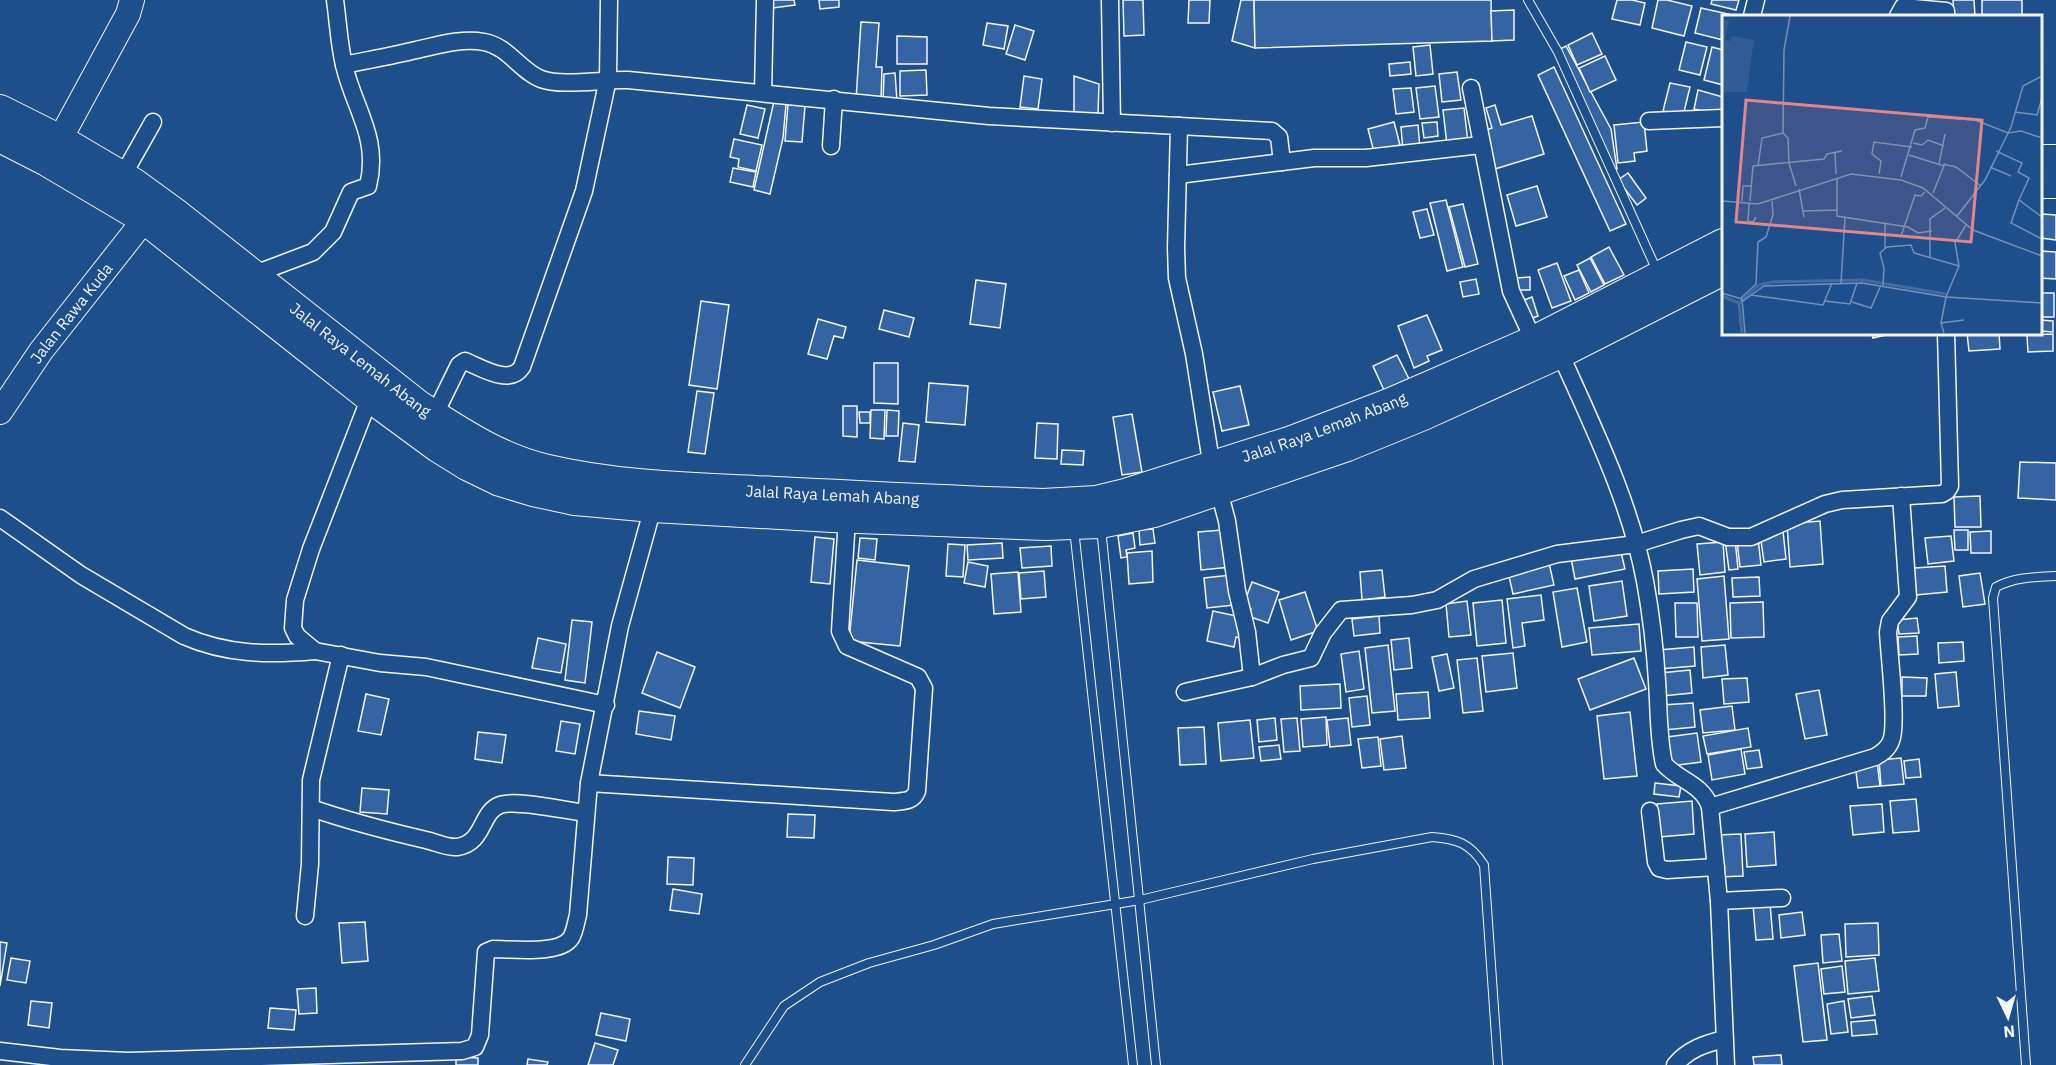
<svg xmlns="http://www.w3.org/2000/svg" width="2056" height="1065" font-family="'IBM Plex Sans',sans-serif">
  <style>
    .building { fill: #3563a3; stroke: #f2f6ff; stroke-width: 1.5 }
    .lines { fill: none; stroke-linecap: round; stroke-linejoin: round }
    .lane-casing { stroke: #f2f6ff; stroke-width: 10 }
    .street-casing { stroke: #f2f6ff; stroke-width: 19 }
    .secondary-casing { stroke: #f2f6ff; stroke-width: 26 }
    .highway-casing { stroke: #f2f6ff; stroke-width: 32 }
    .lane { stroke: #1f4e8c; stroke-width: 8 }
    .street { stroke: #1f4e8c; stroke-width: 16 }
    .secondary { stroke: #1f4e8c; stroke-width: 24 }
    .highway { stroke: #1f4e8c; stroke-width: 30 }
    .labels { text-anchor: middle; stroke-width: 4.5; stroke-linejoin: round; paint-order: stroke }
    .street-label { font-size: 16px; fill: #f2f6ff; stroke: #1f4e8c }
    .inset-river { fill: none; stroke: #446ba0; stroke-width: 3 }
    .inset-road { fill: none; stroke: #7391ba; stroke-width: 1.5 }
    .view { fill: #e38589; fill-opacity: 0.15; stroke: #e38589; stroke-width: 3 }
    .inset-edge { fill: none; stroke: #f2f6ff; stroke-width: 3 }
  </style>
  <rect width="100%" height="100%" fill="#1f4e8c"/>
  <g class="building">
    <polygon points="772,0 794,0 795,5 773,8"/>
    <polygon points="819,0 839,0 839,7 820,9"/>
    <polygon points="1123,0 1143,0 1144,35 1124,36"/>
    <polygon points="1189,0 1210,0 1209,23 1188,23"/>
    <polygon points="1241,0 1254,0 1255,48 1232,41"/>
    <polygon points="1254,0 1491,0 1492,41 1255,48"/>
    <polygon points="1617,0 1632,0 1645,3 1640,25 1612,19"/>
    <polygon points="1658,0 1667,0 1692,6 1684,36 1652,28"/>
    <polygon points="1712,0 1739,0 1736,10 1711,4"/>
    <polygon points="1953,0 1974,0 1975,16 1954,16"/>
    <rect x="1982" y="0" width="40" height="16"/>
    <polygon points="1701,8 1737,16 1723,16 1723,40 1695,33"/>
    <polygon points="1514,10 1514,40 1492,41 1491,11"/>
    <polygon points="861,22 879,23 876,67 882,67 881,101 856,100"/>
    <polygon points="987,23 1008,26 1004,49 983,45"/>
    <polygon points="1015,25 1034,31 1025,60 1006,54"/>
    <polygon points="1592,33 1602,54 1577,65 1568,45"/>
    <polygon points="897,36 927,37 927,64 897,64"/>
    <polygon points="1686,42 1707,47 1700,75 1679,70"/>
    <polygon points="1430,45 1433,74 1416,76 1413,47"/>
    <polygon points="1566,46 1611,129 1617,169 1614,170 1560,49"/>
    <polygon points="1712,47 1723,50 1723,85 1704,80"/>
    <polygon points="1605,56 1616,80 1590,92 1579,68"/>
    <polygon points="1410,62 1411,74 1390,76 1389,64"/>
    <polygon points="1554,67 1626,224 1610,231 1538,75"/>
    <polygon points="926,70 927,95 900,96 900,71"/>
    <polygon points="1457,72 1461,100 1442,102 1439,74"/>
    <polygon points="895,73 897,101 883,103 884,74"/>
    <polygon points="1024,76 1042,79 1038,109 1020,107"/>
    <polygon points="1074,76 1099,84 1098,113 1074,113"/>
    <polygon points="1670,83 1690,87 1683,116 1663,111"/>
    <polygon points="1435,86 1439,117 1420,119 1416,88"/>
    <polygon points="1411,88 1414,112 1396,114 1393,89"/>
    <polygon points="1698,90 1723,97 1723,116 1694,109"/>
    <polygon points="774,101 786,104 783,138 770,194 754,190"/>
    <polygon points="788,104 805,106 802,142 785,141"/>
    <polygon points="747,105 765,109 758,138 740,134"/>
    <polygon points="1495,105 1501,125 1532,116 1544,154 1495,169 1483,131 1492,128 1486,108"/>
    <polygon points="1464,108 1468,143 1447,145 1443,110"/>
    <polygon points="1394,122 1400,145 1374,152 1368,129"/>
    <polygon points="1437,122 1438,136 1424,138 1422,123"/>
    <polygon points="1644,122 1647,151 1634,153 1635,161 1618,163 1614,125"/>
    <polygon points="1418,125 1420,149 1403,151 1401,127"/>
    <polygon points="734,139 762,145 756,171 738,167 739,159 730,157"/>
    <polygon points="733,168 756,172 753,187 730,182"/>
    <polygon points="1628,173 1646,198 1637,205 1618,180"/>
    <polygon points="1537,186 1547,217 1516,226 1507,195"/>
    <polygon points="1446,200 1463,267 1447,271 1430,203"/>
    <polygon points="1463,204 1478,264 1465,267 1449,207"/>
    <polygon points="1427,209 1434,235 1420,238 1413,212"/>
    <polygon points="2042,214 2056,215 2056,240 2041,238"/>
    <polygon points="1609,247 1624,275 1605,284 1591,257"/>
    <polygon points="2040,251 2056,252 2056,279 2040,278"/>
    <polygon points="1590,258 1604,285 1591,292 1577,265"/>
    <polygon points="1557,263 1571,301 1552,308 1538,270"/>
    <polygon points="1579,270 1589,293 1575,300 1564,276"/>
    <polygon points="1530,277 1530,290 1517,290 1517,278"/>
    <polygon points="1476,279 1479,294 1463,297 1460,282"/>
    <polygon points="976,280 1006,284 1000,328 970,324"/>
    <rect x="2040" y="293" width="14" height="24"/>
    <polygon points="1532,297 1538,316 1530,319 1524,300"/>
    <polygon points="701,301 729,305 717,389 689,385"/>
    <polygon points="884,310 914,318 909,337 879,329"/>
    <polygon points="1427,315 1442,350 1427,356 1429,361 1414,368 1398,326"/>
    <polygon points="818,319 846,327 843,338 834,336 827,359 808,354"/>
    <polygon points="2040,320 2053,321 2053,332 2040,331"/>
    <polygon points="1872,333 1894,333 1873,338"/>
    <polygon points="1967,333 1999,333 2000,349 1969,351"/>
    <polygon points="2053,334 2053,351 2028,352 2027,335"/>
    <polygon points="1397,355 1409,379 1384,390 1373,366"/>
    <polygon points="874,363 898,363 898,404 874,403"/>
    <polygon points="929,383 968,386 965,425 926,422"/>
    <polygon points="1240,386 1249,425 1222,431 1213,392"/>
    <polygon points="697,391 714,393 705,454 688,452"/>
    <polygon points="843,406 857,406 857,437 843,436"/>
    <polygon points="871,410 885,410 884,439 870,438"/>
    <polygon points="887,410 899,411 898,436 886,436"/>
    <polygon points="859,412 870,412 870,423 860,423"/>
    <polygon points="1132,414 1142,472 1122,475 1113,417"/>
    <polygon points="903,423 919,425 915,462 899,461"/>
    <polygon points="1037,423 1058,424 1057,459 1035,458"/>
    <polygon points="1062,450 1084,451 1083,465 1061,464"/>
    <polygon points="2020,462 2056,463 2056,500 2018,498"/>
    <polygon points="1980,496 1981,527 1955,527 1954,497"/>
    <polygon points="1820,521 1823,564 1790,567 1787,524"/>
    <polygon points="1153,529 1155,543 1140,545 1139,530"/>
    <polygon points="1222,530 1231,567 1201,570 1198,532"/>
    <polygon points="1954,530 1968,530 1968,550 1955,550"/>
    <polygon points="1783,531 1786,559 1764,562 1760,534"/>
    <polygon points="1991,531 1991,553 1971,553 1970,532"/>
    <polygon points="1133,533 1135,548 1126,550 1127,557 1121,558 1118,536"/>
    <polygon points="1951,536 1954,561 1928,564 1925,538"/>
    <polygon points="815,537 834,539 830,584 811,582"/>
    <polygon points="860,538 877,539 875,560 858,558"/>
    <polygon points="1758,538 1761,565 1740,567 1737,541"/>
    <polygon points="1735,539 1738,569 1729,570 1725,540"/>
    <polygon points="1723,542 1725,572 1700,575 1697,544"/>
    <polygon points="1002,543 1003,558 968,560 967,545"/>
    <polygon points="948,544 965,545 963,577 946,576"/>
    <polygon points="1051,546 1052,566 1022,568 1020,548"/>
    <polygon points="1620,548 1625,569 1575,579 1571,558"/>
    <polygon points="1152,551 1153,582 1129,584 1127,553"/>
    <polygon points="857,560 909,566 900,646 849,641"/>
    <polygon points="968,562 988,566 985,587 964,583"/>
    <polygon points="1549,563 1554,585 1513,594 1508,572"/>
    <polygon points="1945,566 1947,592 1916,595 1914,568"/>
    <polygon points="1693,569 1694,592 1659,594 1658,571"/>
    <polygon points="1382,570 1385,597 1362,600 1360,572"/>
    <polygon points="1044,571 1046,597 1021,599 1019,573"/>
    <polygon points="1018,572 1021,612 994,614 991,574"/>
    <polygon points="1980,573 1985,604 1963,607 1959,576"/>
    <polygon points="1231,575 1234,605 1207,608 1204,578"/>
    <polygon points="1724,576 1729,639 1702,641 1697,579"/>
    <polygon points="1759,577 1760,596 1733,597 1732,578"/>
    <polygon points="1622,581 1627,616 1594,621 1589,586"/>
    <polygon points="1252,582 1279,592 1268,623 1248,616 1251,609 1243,606"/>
    <polygon points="1577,588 1587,642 1562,647 1553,592"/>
    <polygon points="1305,592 1318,631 1291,640 1279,600"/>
    <polygon points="1541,595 1544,620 1522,623 1525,646 1513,648 1507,599"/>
    <polygon points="1502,600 1506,643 1477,646 1473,603"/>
    <polygon points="1467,601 1471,635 1449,637 1446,604"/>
    <polygon points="1763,602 1764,637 1731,638 1730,603"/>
    <polygon points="1675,603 1697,603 1698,637 1676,637"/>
    <polygon points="1213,611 1241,617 1242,638 1236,637 1234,647 1207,641"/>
    <polygon points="1379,616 1380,633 1354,636 1352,619"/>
    <polygon points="1917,618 1919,633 1899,634 1897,620"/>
    <polygon points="572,620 592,622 585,683 565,680"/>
    <polygon points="1639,624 1641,651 1592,655 1589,628"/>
    <polygon points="1917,636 1918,654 1899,655 1898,637"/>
    <polygon points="538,638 566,644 561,673 532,668"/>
    <polygon points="1409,638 1412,668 1394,670 1391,640"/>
    <polygon points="1963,642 1964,661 1939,663 1938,643"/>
    <polygon points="1388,645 1395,711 1372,713 1365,648"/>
    <polygon points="1725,645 1728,675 1703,678 1701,647"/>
    <polygon points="1694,647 1695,666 1659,669 1658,650"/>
    <polygon points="1359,651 1364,689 1346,692 1341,654"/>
    <polygon points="657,652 695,667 680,708 642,693"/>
    <polygon points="1513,653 1517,688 1486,692 1482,656"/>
    <polygon points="1447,654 1454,688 1439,691 1432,657"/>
    <polygon points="1477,658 1483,711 1463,713 1457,660"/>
    <polygon points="1634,658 1646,689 1590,710 1578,679"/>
    <polygon points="1690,670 1692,693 1662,696 1660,673"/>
    <polygon points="1956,672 1959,706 1938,708 1935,674"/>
    <polygon points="1902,677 1927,678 1926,696 1902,696"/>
    <polygon points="1747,678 1749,702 1724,704 1722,679"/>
    <polygon points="1340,684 1341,708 1301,710 1300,686"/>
    <polygon points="1819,690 1827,735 1805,739 1796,694"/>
    <polygon points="1428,692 1430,718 1398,720 1396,694"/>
    <polygon points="366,694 389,699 381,735 358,731"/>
    <polygon points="1367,696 1370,725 1352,727 1349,698"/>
    <polygon points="1693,703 1695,727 1664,730 1662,705"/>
    <polygon points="1732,706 1735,730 1703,733 1700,710"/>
    <polygon points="639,711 675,716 671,740 636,734"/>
    <polygon points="1630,712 1637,776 1604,779 1597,716"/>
    <polygon points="1326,717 1327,745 1303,747 1301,719"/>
    <polygon points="1275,718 1277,740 1259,742 1257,720"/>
    <polygon points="1297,718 1300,751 1284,752 1281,719"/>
    <polygon points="1348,718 1351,745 1330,747 1327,720"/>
    <polygon points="1250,720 1254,758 1221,761 1218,723"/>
    <polygon points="561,721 580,724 575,754 556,751"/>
    <polygon points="1204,727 1206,764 1180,765 1178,728"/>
    <polygon points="1748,728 1751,747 1707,754 1703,736"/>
    <polygon points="478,732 506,735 502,763 475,759"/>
    <polygon points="1697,733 1701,762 1671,766 1667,737"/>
    <polygon points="1402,736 1406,768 1384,770 1380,739"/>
    <polygon points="1378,737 1381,766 1362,768 1358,739"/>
    <polygon points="1279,745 1281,759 1261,761 1259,747"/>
    <polygon points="1741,749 1745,774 1712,780 1708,755"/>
    <polygon points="1759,750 1762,767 1747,769 1744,752"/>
    <polygon points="1901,758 1904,784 1881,786 1879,760"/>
    <polygon points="1919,759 1921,777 1906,778 1904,761"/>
    <polygon points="1877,761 1880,786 1858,788 1855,763"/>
    <polygon points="1655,783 1681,786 1679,797 1654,794"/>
    <polygon points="362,788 389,790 387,814 360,812"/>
    <polygon points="1916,799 1919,831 1893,833 1890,801"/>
    <polygon points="1692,801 1694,834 1659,837 1657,804"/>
    <polygon points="1882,804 1884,832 1853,835 1850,806"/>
    <polygon points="788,814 815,815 814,838 787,837"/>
    <polygon points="1774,832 1776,865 1747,867 1745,834"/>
    <polygon points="1741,834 1743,876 1718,877 1716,835"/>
    <polygon points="668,857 694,858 693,885 667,884"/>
    <polygon points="673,889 702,894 699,914 670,910"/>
    <polygon points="1770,903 1773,939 1756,940 1753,905"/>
    <polygon points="1802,912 1805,935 1781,938 1779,915"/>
    <polygon points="365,922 368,961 342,963 339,923"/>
    <polygon points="1878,923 1879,955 1846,957 1845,924"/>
    <polygon points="1839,934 1842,961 1823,963 1821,935"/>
    <polygon points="0,942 7,943 0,986"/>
    <polygon points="11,958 30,961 26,983 7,980"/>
    <polygon points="1875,958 1879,991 1848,994 1845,961"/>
    <polygon points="1818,963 1827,1040 1803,1042 1794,966"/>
    <polygon points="1842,966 1845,992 1824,994 1821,969"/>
    <polygon points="316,988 317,1013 299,1014 297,989"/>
    <polygon points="1872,996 1875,1015 1851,1018 1848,999"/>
    <polygon points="31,1001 52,1003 49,1028 28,1025"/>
    <polygon points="1844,1001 1848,1032 1831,1034 1827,1004"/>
    <polygon points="270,1008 296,1010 294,1030 268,1028"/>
    <polygon points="601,1013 630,1019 626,1041 596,1035"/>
    <polygon points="1875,1020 1877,1034 1852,1036 1851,1022"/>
    <polygon points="595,1043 618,1050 613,1065 588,1065"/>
    <polygon points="1781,1055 1782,1065 1754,1065 1753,1057"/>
    <polygon points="456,1057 478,1058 478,1065 456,1065"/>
    <polygon points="528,1059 548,1062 547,1065 527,1065"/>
  </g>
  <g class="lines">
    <g class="lane-casing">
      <g id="lane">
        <polyline points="1528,0 1558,52 1658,273"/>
        <polyline points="1101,528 1156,1065"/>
        <polyline points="1074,529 1133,1065"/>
        <path d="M745 1065 784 1006 820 982 869 963 934 945 993 924 1140 900 1313 859 1432 837C1457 839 1470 843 1484 865L1498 1065"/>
        <path d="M2026 1065 1993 598 1996 587C2015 577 2035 577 2056 576"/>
      </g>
    </g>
    <g class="street-casing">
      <g id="street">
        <polyline points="1110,0 1112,123"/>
        <polyline points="1752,16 1756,0"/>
        <polyline points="1898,16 1903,7 1946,11 1946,16"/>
        <path d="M344 65C368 60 392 56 416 50 439 45 461 38 484 42 508 46 520 71 541 79 562 87 604 79 628 80L989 116 1179 126 1176 248 1177 278 1194 354 1212 468"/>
        <polyline points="1471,88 1511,291 1534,341"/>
        <polyline points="763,93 765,0"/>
        <polyline points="1649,121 1723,118"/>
        <polyline points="1179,126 1272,131 1279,137 1282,162"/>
        <polyline points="831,146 834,99"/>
        <polyline points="1178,175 1314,158 1366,158 1481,145"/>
        <polyline points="122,177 153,122"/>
        <path d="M252 275 313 252 333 232 351 192 368 186C380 137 354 109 344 65 339 44 338 21 335 0"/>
        <path d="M1560 353C1593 427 1630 501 1645 581 1651 614 1655 648 1657 681 1659 709 1658 737 1664 764 1679 781 1703 784 1710 807L1719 901 1726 1065"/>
        <polyline points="370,397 311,549 295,600 293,628 297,636 315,651 380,663 426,667 606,705"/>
        <path d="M434 416 459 365 465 361C482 368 510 386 522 367L584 191 608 79 609 0"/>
        <polyline points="1219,491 1227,521 1237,591 1247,632 1252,677"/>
        <path d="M0 518 81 575 184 636C227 655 270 655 315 651"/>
        <polyline points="1185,692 1252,677 1283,665 1311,658 1323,633 1341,610 1412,605 1437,600 1474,579 1557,554 1636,544 1681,530 1699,526 1728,537 1751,537 1825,504 1842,500 1942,494 1947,491 1950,486 1946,333"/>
        <path d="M589 783 893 802C903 801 913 802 917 791L924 688 918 677 847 646 840 631 847 518"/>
        <path d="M1710 807 1875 757C1882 753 1888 749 1891 741 1898 725 1889 654 1888 632L1890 621 1908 597 1901 496"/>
        <path d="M311 808C349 821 387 831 426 840 435 842 448 848 457 847 485 843 480 812 500 805 516 799 567 811 586 813"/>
        <polyline points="1650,811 1656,862 1659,868 1667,870 1716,867"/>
        <polyline points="1719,901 1782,898"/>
        <polyline points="305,916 310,864 311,780 341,655"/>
        <path d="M0 1051 60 1058 128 1061 462 1051 475 1047 480 1035 486 952 493 949C513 949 560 955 571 938 575 931 576 922 578 915L589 783 620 626 653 507"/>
        <path d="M1675 1065C1688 1049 1705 1044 1724 1039"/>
      </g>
    </g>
    <g class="secondary-casing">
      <g id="secondary">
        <polyline points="52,154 128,14 132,0"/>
        <path id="s1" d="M0 412 41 351 145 219"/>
      </g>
    </g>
    <g class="highway-casing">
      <g id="highway">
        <path id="s2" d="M0 110 60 140 133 183 177 215 419 406C458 431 498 458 544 469 619 487 699 488 775 492 864 496 954 501 1043 504L1096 501 1125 494 1292 441 1391 403 1534 341 1723 244"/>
        <polyline points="0,137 47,161 145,219 370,397 438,447 467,465 500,481 533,491 575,500 653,507 832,517 1046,525 1100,523 1154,512 1347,446 1423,415 1560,353 1723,270"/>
        <polyline points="2040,160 2056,160"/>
        <polyline points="2040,183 2056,183"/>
      </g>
    </g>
    <use href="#lane" class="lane"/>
    <use href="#street" class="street"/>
    <use href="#secondary" class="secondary"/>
    <use href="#highway" class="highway"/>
  </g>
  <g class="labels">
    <g class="street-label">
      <text dy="6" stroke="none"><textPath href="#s1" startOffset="122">Jalan Rawa Kuda</textPath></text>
      <text dy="6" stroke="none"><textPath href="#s2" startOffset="440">Jalal Raya Lemah Abang</textPath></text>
      <text dy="6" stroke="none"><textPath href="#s2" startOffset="1449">Jalal Raya Lemah Abang</textPath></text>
      <text dy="6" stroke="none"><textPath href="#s2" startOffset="945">Jalal Raya Lemah Abang</textPath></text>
    </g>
  </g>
  <g transform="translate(1722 15)">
    <rect width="320" height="320" fill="#1f4e8c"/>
    <path d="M0 4 7 6 3 25 8 26 10 21 32 25 25 77H0Z" fill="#305b95"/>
    <path class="inset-river" d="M0 281 17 288 20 318M17 288 37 270 50 267 141 265 224 279"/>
    <path class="inset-road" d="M68 1 62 35 61 118 66 123 67 148 74 171M293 97 315 100 320 83M191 128 200 130 206 125 222 131M274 136 300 148 296 157 307 163 297 185M113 137 114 159M187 140 222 151 211 178M217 149 223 119M221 149 234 152 259 171M36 151 40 123 61 118M268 152 289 161M157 159 159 146 150 139 152 127 190 132M179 162 193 115 203 113 206 102 253 105 286 118 299 116 320 123M115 163V201L186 212 196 218 210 216M77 174 82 202M0 186 36 189 129 159 179 165 201 173 251 215 320 241M20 186 21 171H29M28 186 31 151 102 144 105 139 120 136M27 189 26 206 31 207 34 202M81 196 115 195M235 201 263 165 289 112 301 71 320 61M320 202 297 185 289 208 320 224M163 209V233M179 221 193 180 199 181 203 177M208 242V204L223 193M119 268 123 202M161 271 162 253 158 238 165 232 189 230 192 238 237 251M0 278 20 284 23 318M29 280 101 290 110 268M19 283 34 269 36 227 44 222 51 200 50 186M21 286 42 271 140 268 224 282 320 288M103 286 128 289 135 268M130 287 149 293 159 270M219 308 242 305M222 318 219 308 224 282 237 251 233 228 244 210"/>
    <path class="view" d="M24 85 260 105 249 227 14 207Z"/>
    <rect width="320" height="320" class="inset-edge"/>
  </g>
  <g transform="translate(2008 1017) rotate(175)" stroke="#1f4e8c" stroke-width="4.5" paint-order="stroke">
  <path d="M0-4.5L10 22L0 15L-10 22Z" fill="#f2f6ff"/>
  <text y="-9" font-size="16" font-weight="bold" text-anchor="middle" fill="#f2f6ff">N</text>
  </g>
</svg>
